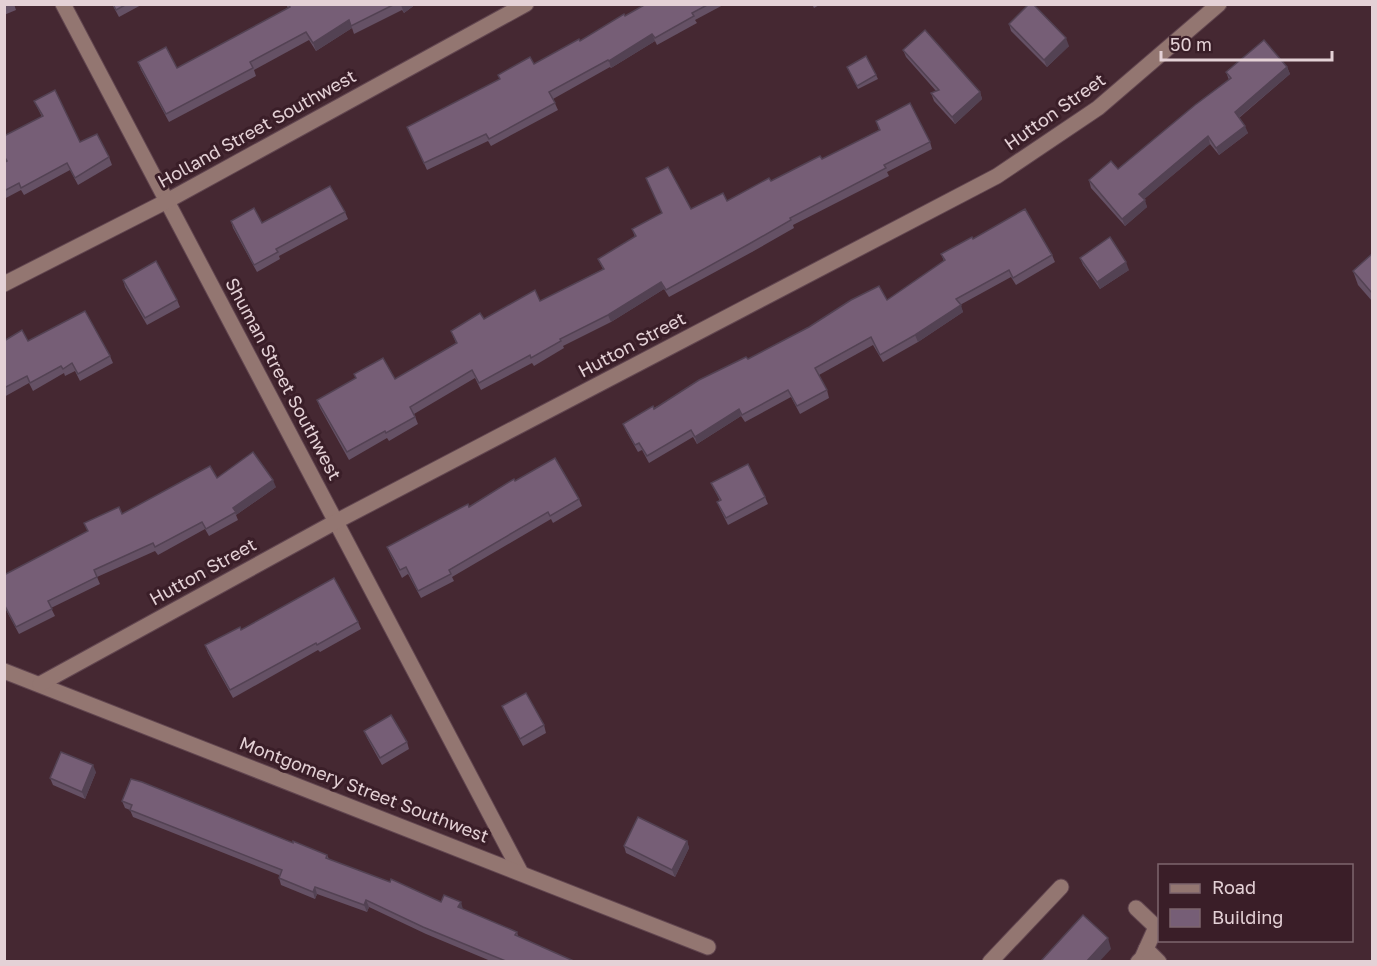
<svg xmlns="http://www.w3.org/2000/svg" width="1377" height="966" font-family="'Golos Text',sans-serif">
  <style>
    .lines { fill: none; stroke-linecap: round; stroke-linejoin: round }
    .minor-casing { stroke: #624650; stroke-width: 17 }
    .minor { stroke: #937671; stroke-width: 15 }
    .wall { fill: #655165 }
    .shaded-wall { fill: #534253 }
    .building { fill: #765e76; stroke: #534253; stroke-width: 1.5 }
    .labels { text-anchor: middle; stroke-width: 6; stroke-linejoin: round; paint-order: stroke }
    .street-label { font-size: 18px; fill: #e4d1d6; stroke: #3a1e28 }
  </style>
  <rect width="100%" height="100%" fill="#452832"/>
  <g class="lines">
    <g class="minor-casing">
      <g id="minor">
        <polyline points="63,4 521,873"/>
        <polyline points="4,284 167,201 526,4"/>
        <polyline points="4,671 708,947"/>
        <polyline points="40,684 337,521 997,176 1098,108 1219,4"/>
        <polyline points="1136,908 1156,927 1142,958 1138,962"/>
        <polyline points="1146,949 1159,962"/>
        <polyline points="990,962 1061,887"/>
      </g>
    </g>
    <use href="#minor" class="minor"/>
  </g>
  <g class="wall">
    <polygon points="4,4 14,4 16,10 4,15"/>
    <polygon points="112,4 143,4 119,17"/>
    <polygon points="286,4 416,4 404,13 402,10 354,34 352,28 316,51 309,40 254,70 256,76 169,122 141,70 138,62 177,68 288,8"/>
    <polygon points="659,4 725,4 695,20 697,23 657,45 655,41 611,68 610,67 553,99 558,110 491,146 488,141 427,170 407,127 500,79 498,75 534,64 580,41 625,16"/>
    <polygon points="812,4 821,4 814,8"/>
    <polygon points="1009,24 1069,46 1047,67 1011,31"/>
    <polygon points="903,50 980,92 982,99 955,124 934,101 931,93 936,91 906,57"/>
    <polygon points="847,67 876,75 878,79 858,89"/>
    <polygon points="1287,67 1290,74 1239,118 1248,133 1219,155 1210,144 1144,199 1147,207 1125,226 1091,188 1089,180 1118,169 1229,80 1226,72"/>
    <polygon points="34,101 80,142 109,157 112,165 78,185 70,170 24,195 21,190 4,199 4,163 6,162 4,158 4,136 42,117"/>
    <polygon points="876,121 930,142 932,149 887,172 889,176 793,225 794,228 752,252 669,297 664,289 611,322 563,346 564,348 534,366 532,363 481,390 475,378 414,414 418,424 389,441 387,438 349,460 320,408 317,400 356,379 354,374 395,379 456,343 451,331 484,319 540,301 603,269 598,259 635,237 632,229 662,213 646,178 691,209 727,201 822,159 879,130"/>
    <polygon points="345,212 348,219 279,256 280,259 257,272 233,228 231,221 262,223"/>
    <polygon points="973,239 1052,255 1055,262 1016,285 1011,277 960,305 963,312 918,342 883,362 873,345 819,375 827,390 829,398 800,414 791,397 745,422 741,416 697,444 693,437 649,463 642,450 638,452 626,431 623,424 748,359 887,300 944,261 941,254"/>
    <polygon points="1372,254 1372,301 1358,285 1353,271"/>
    <polygon points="1080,258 1129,270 1100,289 1083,265"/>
    <polygon points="123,280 177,300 180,307 147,325 125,287"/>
    <polygon points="4,341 110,356 113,363 80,381 75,371 65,376 64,373 33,391 29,383 4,397"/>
    <polygon points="217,478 276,487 236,515 238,520 209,536 205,529 158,555 155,551 97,577 100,584 51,608 55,616 19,634 4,606 4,575 88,532 84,523 122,514"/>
    <polygon points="515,481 579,499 582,506 553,523 551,519 452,577 454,581 421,598 408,574 402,578 390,554 387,547 469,507"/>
    <polygon points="711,483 765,497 768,504 728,525 720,509 717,502 720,501"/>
    <polygon points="358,622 361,629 320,652 318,650 233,698 208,653 205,645 241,630"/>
    <polygon points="502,706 544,725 546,733 523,746 505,713"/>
    <polygon points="364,731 407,742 409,749 382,765 367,738"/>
    <polygon points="96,772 85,799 53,785 50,778"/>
    <polygon points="122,801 293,843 327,855 329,859 441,902 463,909 517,932 518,936 576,962 493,962 426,934 369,907 367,912 317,894 315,899 281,885 279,878 279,875 133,817 130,810 125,808"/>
    <polygon points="687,841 689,848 675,877 626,853 624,846"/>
  </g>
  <g class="shaded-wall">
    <polygon points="402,4 416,4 404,13 401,5"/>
    <polygon points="349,20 352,28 316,51 313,43"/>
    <polygon points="652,34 655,41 611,68 609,61"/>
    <polygon points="1066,38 1069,46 1047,67 1044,60"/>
    <polygon points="1287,67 1290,74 1237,119 1235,112"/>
    <polygon points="980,92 982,99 955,124 952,117"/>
    <polygon points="1245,126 1248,133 1219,155 1216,148"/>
    <polygon points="1208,136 1210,144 1142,201 1139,194"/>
    <polygon points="1145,200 1147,207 1125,226 1122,219"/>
    <polygon points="1126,262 1129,270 1100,289 1097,282"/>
    <polygon points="661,282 664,289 611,322 608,315"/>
    <polygon points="961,305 963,312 918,342 915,335"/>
    <polygon points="739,409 741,416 697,444 695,437"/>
    <polygon points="273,480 276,487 236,515 233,508"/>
    <polygon points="93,765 96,772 85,799 82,792"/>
    <polygon points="687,841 689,848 675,877 672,870"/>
    <polygon points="315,887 317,894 315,899 313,892"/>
    <polygon points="366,900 369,907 367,912 364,905"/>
    <polygon points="461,902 463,909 458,907"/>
    <polygon points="1108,938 1111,949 1099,962 1086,962"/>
  </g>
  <g class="building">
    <polygon points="113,4 127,4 116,10"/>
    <polygon points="288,4 395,4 351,26 349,20 313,43 306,32 250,62 253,68 166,114 138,62 166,47 177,68 290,7"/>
    <polygon points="646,4 709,4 692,13 694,16 655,38 652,34 609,61 608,60 549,92 555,103 489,139 486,134 424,163 407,127 500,79 498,75 530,57 534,64 579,39 580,41 624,14 625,16"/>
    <polygon points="1029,4 1033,4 1066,38 1044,60 1009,24"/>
    <polygon points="925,30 980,92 952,117 931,93 939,90 903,50"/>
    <polygon points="1264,40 1287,67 1235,112 1245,126 1216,148 1208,136 1139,194 1145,200 1122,219 1089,180 1111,161 1118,169 1195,105 1231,78 1226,72"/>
    <polygon points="866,56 876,75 857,86 847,67"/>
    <polygon points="55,90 80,142 97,134 109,157 75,178 67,163 21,188 19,183 4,191 4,163 7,161 4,156 4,136 43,116 34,101"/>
    <polygon points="910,103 930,142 884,165 886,168 790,218 791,220 749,244 666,290 661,282 608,315 560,339 561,341 531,358 530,355 479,383 472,370 410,407 415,417 386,433 385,431 347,452 317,400 356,378 354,374 383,358 395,379 457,343 451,331 480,313 484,319 535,290 540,301 604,269 598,259 636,236 632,229 662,213 646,178 668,167 691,209 723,193 727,201 769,178 771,181 820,156 822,159 880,130 876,121"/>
    <polygon points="330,186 345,212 276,249 278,252 254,265 231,221 254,208 262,223"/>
    <polygon points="1025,209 1052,255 1013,278 1009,270 956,299 961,305 915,335 880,355 871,337 815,368 827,390 797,406 788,390 742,415 739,409 695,437 691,430 647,456 639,443 635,445 623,424 653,406 654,409 699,380 746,357 748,359 809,327 851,300 879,286 887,300 945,260 941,254 972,237 973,239"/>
    <polygon points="1110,237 1126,262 1097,282 1080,258"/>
    <polygon points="1372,254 1372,293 1353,271"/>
    <polygon points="156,261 177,300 145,318 123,280"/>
    <polygon points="85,311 110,356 78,374 72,363 63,369 61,366 30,383 27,376 4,388 4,341 22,330 28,341"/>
    <polygon points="253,452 273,480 233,508 236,512 206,529 202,522 155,547 153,543 94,570 97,577 48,601 52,609 16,627 4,604 4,575 88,531 84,523 119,507 122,514 210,466 217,478"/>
    <polygon points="555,458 579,499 550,516 548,512 449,570 451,574 418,591 406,567 400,570 387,547 468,504 469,507 514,479 515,481"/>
    <polygon points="748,464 765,497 726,518 717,502 721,500 711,483"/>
    <polygon points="334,578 358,622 317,645 316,643 230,690 205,645 240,627 241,630"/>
    <polygon points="526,693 544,725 520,739 502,706"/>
    <polygon points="391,715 407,742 380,758 364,731"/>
    <polygon points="61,752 93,765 82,792 50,778"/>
    <polygon points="131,779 142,782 293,843 293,841 327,855 326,858 390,882 391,879 441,902 444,895 461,902 458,907 517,932 515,935 576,962 508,962 423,927 366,900 364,905 315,887 313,892 279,878 282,870 130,810 132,805 122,801"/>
    <polygon points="638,817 687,841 672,870 624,846"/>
    <polygon points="1083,915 1108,938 1086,962 1040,962"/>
  </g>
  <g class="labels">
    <g class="street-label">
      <text transform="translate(1055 112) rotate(-35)" y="6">Hutton Street</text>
      <text transform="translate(257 129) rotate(-29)" y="6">Holland Street Southwest</text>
      <text transform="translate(632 345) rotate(-28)" y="6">Hutton Street</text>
      <text transform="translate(283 379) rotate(62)" y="6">Shuman Street Southwest</text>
      <text transform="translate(203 572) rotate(-29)" y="6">Hutton Street</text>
      <text transform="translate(364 790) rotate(21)" y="6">Montgomery Street Southwest</text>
    </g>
  </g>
  <rect width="1377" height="966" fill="none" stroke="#e4d1d6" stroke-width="12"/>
  <rect x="1158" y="864" width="195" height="78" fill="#3a1e28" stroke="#7e666e" stroke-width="1.5"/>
  <rect x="1170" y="884" width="30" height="9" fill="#937671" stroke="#7e666e" stroke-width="1.5"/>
  <text x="1212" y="894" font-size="18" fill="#e4d1d6">Road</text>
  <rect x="1170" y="909" width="30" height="18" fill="#765e76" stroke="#7e666e" stroke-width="1.5"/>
  <text x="1212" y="924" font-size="18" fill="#e4d1d6">Building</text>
  <path d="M1161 51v9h171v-9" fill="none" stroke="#e4d1d6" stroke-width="3"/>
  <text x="1170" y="51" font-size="18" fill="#e4d1d6" stroke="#3a1e28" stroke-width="4.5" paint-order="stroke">50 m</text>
</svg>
